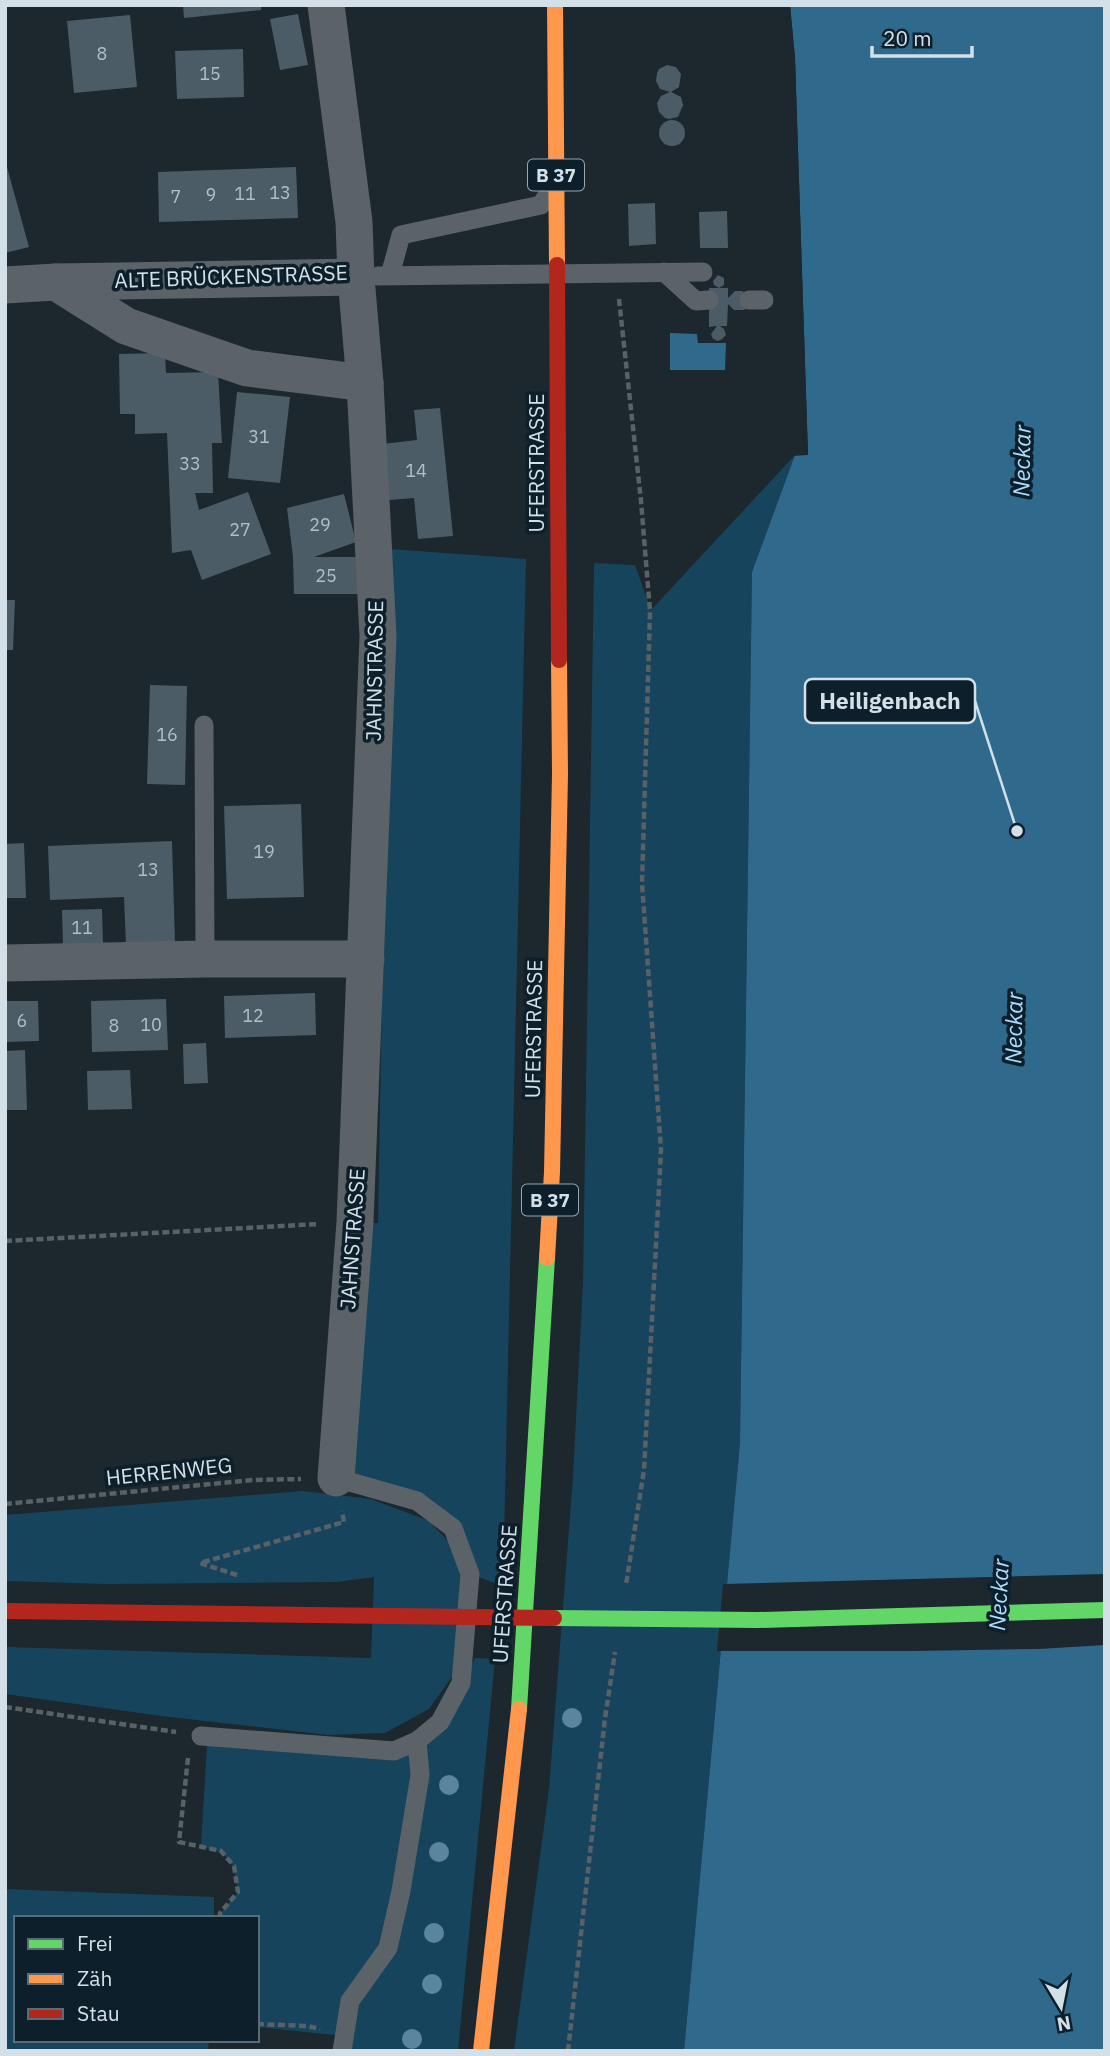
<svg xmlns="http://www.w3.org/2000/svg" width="1110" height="2056" font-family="'IBM Plex Sans',sans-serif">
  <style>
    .green { fill: #17445d }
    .water { fill: #2f6a8d }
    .pier { fill: #1c272e }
    .building { fill: #4b5c67 }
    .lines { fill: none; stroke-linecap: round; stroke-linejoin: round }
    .path { stroke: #586166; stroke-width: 4.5; stroke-dasharray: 7 3.5; stroke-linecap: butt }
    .lane { stroke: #5b6268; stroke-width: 19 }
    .street { stroke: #5b6268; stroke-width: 37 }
    .fast { stroke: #63d668; stroke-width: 16 }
    .slow { stroke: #ff974d; stroke-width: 16 }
    .jam { stroke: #b3261e; stroke-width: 16 }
    .tree { fill: #5a84a0 }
    .labels { text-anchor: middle; stroke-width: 7; stroke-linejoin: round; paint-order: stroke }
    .number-label { font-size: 18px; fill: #b2bfc8 }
    .shield { fill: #0c1f2b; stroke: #98a6af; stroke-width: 2 }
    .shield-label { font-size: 19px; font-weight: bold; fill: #d4e0e8 }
    .street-label { font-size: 21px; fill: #d4e0e8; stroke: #0c1f2b }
    .water-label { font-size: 23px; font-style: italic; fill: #adf; stroke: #0c1f2b }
    .leader { fill: none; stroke: #d4e0e8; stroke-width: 2.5 }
    .callout-dot { fill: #d4e0e8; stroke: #0c1f2b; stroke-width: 2.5 }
    .callout { fill: #0c1f2b; stroke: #d4e0e8; stroke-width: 2.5 }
    .callout-label { font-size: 23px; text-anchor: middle; font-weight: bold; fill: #d4e0e8 }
  </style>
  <rect width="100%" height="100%" fill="#1c272e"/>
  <g class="green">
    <polygon points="795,455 752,572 740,1443 684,2051 514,2051 549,1789 573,1477 583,1282 594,563 635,565 651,610"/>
    <polygon points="390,549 526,559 503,1586 470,1574 453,1529 417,1501 336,1478 355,1222 378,1223"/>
    <polygon points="303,1491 371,1499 429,1521 450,1543 462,1579 456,1671 429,1709 385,1733 328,1735 161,1716 5,1694 5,1647 371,1658 374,1577 337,1582 107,1584 5,1581 5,1515"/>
    <path d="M475 1658 495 1659 458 2051H342L344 2036 257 2027V1918H220V1913L238 1892C233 1862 233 1854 201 1847L207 1746 201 1736 394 1751 440 1722Z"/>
    <polygon points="5,1889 214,1897 214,1918 16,1918 16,2040 209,2040 208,2051 5,2051"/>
  </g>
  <g class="water">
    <polygon points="790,5 1105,5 1105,2051 684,2051 740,1443 752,572 795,455 808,455 795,58"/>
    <polygon points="670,333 697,334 698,343 726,343 725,370 670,370"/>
  </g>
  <g class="pier">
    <polygon points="787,5 790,5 795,58 808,455 791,456 794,452 805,452 792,59"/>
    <polygon points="1105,1574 1105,1645 1039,1649 913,1651 717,1651 723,1584"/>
  </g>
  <g class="building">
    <polygon points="183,5 261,5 261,10 184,18"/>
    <polygon points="298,14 308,65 280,70 270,19"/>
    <polygon points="130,15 137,87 74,93 67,21"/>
    <polygon points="243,49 244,97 177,99 175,51"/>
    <polygon points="667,65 676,67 681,74 679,87 671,92 681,97 683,105 678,117 669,119 665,118 659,112 657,103 661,96 670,92 660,89 656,81 657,73 659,69"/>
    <circle cx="672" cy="133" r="13"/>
    <polygon points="5,160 29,247 5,253"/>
    <polygon points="296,167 298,218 159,222 158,172"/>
    <polygon points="655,203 656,244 629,246 628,204"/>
    <polygon points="727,211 728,248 700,248 699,212"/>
    <polygon points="718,275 724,278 724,285 719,288 728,288 728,298 735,291 742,291 747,294 747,307 744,310 734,310 728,304 727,326 720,326 724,329 726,335 722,339 718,341 713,339 711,334 717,326 709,327 709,288 719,288 714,285 713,281"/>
    <polygon points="165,353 166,373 218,372 222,443 212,443 213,493 195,493 199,510 248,492 271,554 202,580 191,550 172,553 167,433 135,434 135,414 120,414 119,354"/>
    <polygon points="237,392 290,397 280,483 228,478"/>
    <polygon points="440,408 453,536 418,539 414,498 389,500 383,444 417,440 414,410"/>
    <polygon points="344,494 356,542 314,557 358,557 358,594 294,594 293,557 287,508"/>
    <polygon points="5,600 15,600 13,650 5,650"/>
    <polygon points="150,685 187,686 185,785 147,784"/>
    <polygon points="301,804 304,897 227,899 224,806"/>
    <polygon points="172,841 175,943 126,944 124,897 50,900 48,846"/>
    <polygon points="24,843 26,898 5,898 5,844"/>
    <polygon points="102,909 103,945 63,946 62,910"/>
    <polygon points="315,993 316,1035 225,1038 224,996"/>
    <polygon points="166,999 168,1050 92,1052 91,1001"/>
    <polygon points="5,1001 38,1001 39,1041 5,1042"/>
    <polygon points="206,1043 208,1083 184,1084 183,1044"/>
    <polygon points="25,1050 27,1110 5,1110 5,1051"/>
    <polygon points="130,1070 132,1109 88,1110 87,1071"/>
  </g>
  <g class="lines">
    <g class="path">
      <polyline points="619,299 641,501 650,611 642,883 661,1150 644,1470 626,1585"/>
      <polyline points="5,1241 319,1224"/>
      <polyline points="5,1504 252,1480 301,1479"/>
      <polyline points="237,1575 200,1563 344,1522 342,1511"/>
      <polyline points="5,1707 176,1732"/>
      <polyline points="188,1758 179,1842 221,1851 234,1866 238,1892 220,1913 220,1918"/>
      <polyline points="257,2024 307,2026 320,2029"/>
      <polyline points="568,2051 605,1718 615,1652"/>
    </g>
    <g class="lane">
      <polyline points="664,272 696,301 709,300"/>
      <polyline points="390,275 401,235 541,205 550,191 551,187"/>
      <polyline points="378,276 703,272"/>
      <polyline points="749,300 764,300"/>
      <polyline points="204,725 205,959"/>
      <polyline points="201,1736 394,1751 417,1741 440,1722 461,1683 470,1574 453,1528 417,1501 336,1478"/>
      <polyline points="342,2051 350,2001 388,1948 401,1891 420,1775 417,1741"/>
    </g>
    <g class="street">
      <polyline points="56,282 126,326 247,368 365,383"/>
      <polyline points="5,285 56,282 356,277 354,222 326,5"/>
      <polyline points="5,963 205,959 366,959"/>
      <polyline points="336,1478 355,1222 378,636 365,383 356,277"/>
    </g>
    <g class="fast">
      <polyline points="554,1618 758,1620 1105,1610"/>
      <polyline points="519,1709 547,1258"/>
    </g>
    <g class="slow">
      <polyline points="555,5 557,265"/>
      <polyline points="547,1258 552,1172 560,774 559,660"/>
      <polyline points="481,2051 519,1709"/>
    </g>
    <g class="jam">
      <polyline points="557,265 559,660"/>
      <polyline points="5,1611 554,1618"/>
    </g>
  </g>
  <g class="tree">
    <circle cx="572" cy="1718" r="10"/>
    <circle cx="449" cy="1785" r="10"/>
    <circle cx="439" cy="1852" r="10"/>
    <circle cx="434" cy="1933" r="10"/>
    <circle cx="432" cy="1984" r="10"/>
    <circle cx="412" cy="2039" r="10"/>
  </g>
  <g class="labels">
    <g class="number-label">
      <text x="102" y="60">8</text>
      <text x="210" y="80">15</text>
      <text x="280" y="199">13</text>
      <text x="245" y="200">11</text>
      <text x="211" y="201">9</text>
      <text x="176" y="203">7</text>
      <text x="259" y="443">31</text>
      <text x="190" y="470">33</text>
      <text x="416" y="477">14</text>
      <text x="320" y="531">29</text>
      <text x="240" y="536">27</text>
      <text x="326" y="582">25</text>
      <text x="167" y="741">16</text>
      <text x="264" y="858">19</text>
      <text x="148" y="876">13</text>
      <text x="82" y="934">11</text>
      <text x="253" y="1022">12</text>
      <text x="22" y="1027">6</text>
      <text x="151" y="1031">10</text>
      <text x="114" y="1032">8</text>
    </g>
    <g class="shield">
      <rect x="528" y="159.5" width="56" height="31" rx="5"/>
      <rect x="522" y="1184.5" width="56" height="31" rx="5"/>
    </g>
    <g class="shield-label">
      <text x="556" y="182">B 37</text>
      <text x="550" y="1207">B 37</text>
    </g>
    <g class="street-label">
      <text transform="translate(231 277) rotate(-2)" y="7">ALTE BRÜCKENSTRASSE</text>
      <text transform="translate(537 463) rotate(-90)" y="7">UFERSTRASSE</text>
      <text transform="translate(375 671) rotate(-89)" y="7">JAHNSTRASSE</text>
      <text transform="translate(534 1029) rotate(-89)" y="7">UFERSTRASSE</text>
      <text transform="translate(353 1239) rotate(-86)" y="7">JAHNSTRASSE</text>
      <text transform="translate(169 1472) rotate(-6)" y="7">HERRENWEG</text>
      <text transform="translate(505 1594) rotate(-86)" y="7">UFERSTRASSE</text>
    </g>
    <g class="water-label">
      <text transform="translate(1022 461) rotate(-89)" y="8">Neckar</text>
      <text transform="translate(1014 1028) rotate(-89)" y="8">Neckar</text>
      <text transform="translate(999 1595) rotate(-87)" y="8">Neckar</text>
    </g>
  </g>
  <path class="leader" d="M1017 831L975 701"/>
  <circle class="callout-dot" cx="1017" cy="831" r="7"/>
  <rect class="callout" x="805" y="679" width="170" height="44" rx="7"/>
  <g class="callout-label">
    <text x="890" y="709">Heiligenbach</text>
  </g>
  <rect width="1110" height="2056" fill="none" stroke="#d4e0e8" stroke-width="14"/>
  <rect x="14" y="1916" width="245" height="126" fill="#0c1f2b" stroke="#5c6c77" stroke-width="2"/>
  <rect x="28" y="1939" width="35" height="10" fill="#63d668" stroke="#5c6c77" stroke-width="2"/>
  <text x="77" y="1951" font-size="21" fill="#d4e0e8">Frei</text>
  <rect x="28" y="1974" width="35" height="10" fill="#ff974d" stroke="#5c6c77" stroke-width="2"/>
  <text x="77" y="1986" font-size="21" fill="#d4e0e8">Zäh</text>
  <rect x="28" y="2009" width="35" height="10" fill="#b3261e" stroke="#5c6c77" stroke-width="2"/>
  <text x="77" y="2021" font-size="21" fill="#d4e0e8">Stau</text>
  <g transform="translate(1061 2007) rotate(170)" stroke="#0c1f2b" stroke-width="5" paint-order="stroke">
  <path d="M0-5L12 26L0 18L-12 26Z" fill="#d4e0e8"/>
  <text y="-10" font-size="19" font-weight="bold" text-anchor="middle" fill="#d4e0e8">N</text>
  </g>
  <path d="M872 46v10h100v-10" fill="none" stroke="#d4e0e8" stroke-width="3.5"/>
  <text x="883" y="46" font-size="21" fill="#d4e0e8" stroke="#0c1f2b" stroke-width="5" paint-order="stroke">20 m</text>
</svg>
